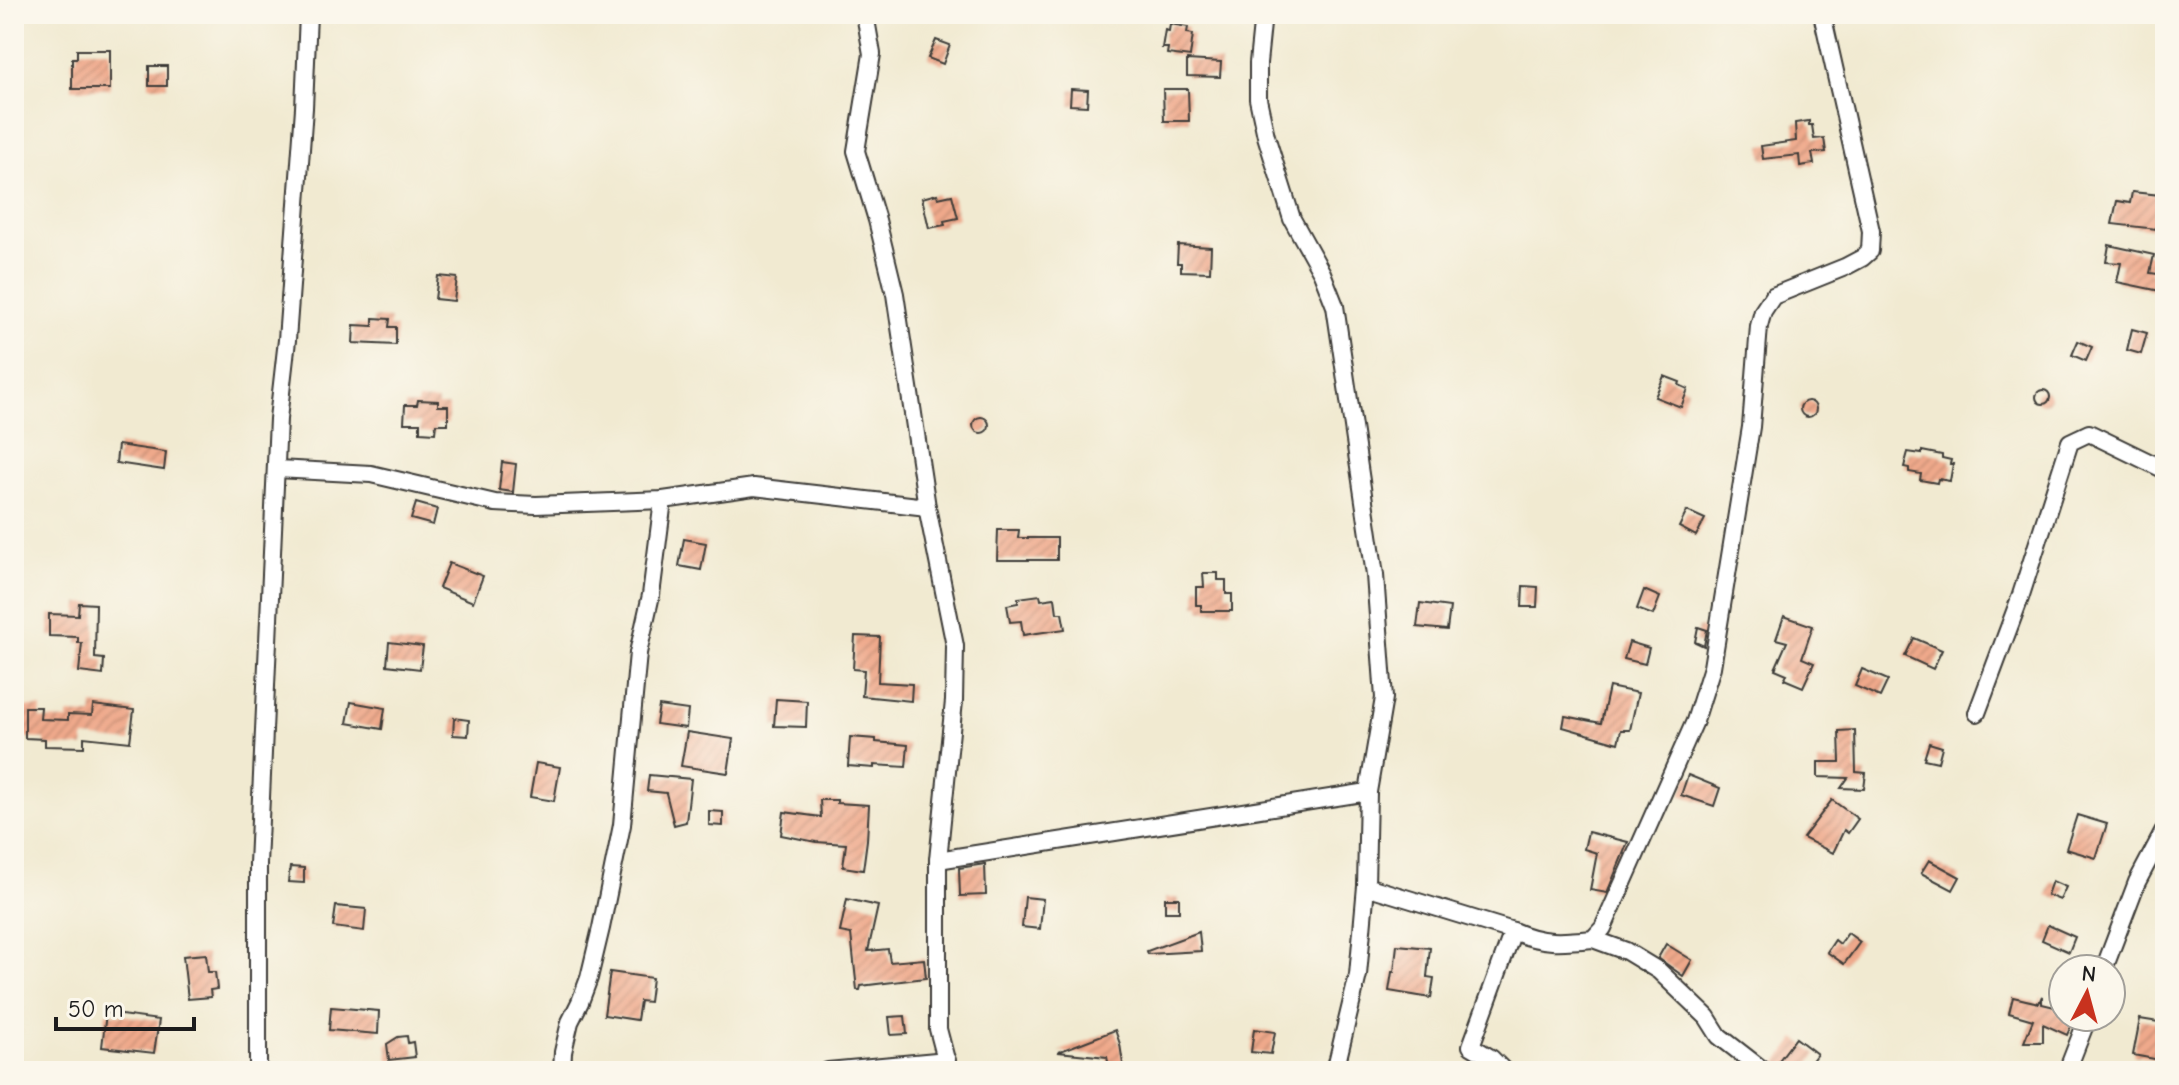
<svg xmlns="http://www.w3.org/2000/svg" width="2179" height="1085" font-family="'Comic Neue',sans-serif">
  <style>
    .building { fill: url(#building-hatch) }
    .lines { fill: none; stroke-linecap: round; stroke-linejoin: round }
    .street-casing { stroke: #3c3b37; stroke-width: 20 }
    .street { stroke: #fff; stroke-width: 16 }
  </style>
  <defs>
    <pattern id="building-hatch" width="6" height="6" patternUnits="userSpaceOnUse" patternTransform="scale(2)"><rect width="6" height="6" fill="#efa98b"/><path d="M-1 1l2-2M0 6l6-6M5 7l2-2" fill="none" stroke="#cc9177"/></pattern>
  </defs>
  <rect width="100%" height="100%" fill="#fbf7ec"/>
  <filter id="ink" filterUnits="userSpaceOnUse"><feTurbulence type="fractalNoise" baseFrequency=".0125" numOctaves="2"/><feDisplacementMap in="SourceGraphic" scale="16" xChannelSelector="R" yChannelSelector="G"/><feConvolveMatrix kernelMatrix="1 2 1 2 8 2 1 2 1" color-interpolation-filters="sRGB"/></filter>
  <filter id="wash" filterUnits="userSpaceOnUse"><feTurbulence type="fractalNoise" baseFrequency=".006" numOctaves="4" result="noise"/><feDisplacementMap in="SourceGraphic" scale="32" xChannelSelector="R" yChannelSelector="G"/><feGaussianBlur stdDeviation="1.8" result="paint"/><feColorMatrix in="noise" values="0 0 0 0 0 0 0 0 0 0 0 0 0 0 0 0 0 1.4 0 .05"/><feComposite in="paint" operator="in"/></filter>
  <g filter="url(#wash)">
    <rect width="100%" height="100%" fill="#f1ead1"/>
    <g id="blocks">
      <g class="building">
        <polygon points="1170,24 1188,27 1187,33 1193,34 1190,57 1167,54 1168,48 1162,48 1165,30 1169,31"/>
        <polygon points="936,40 950,45 943,64 928,58"/>
        <polygon points="77,50 110,50 110,89 72,89 72,58 77,58"/>
        <polygon points="1187,60 1221,62 1220,77 1187,76"/>
        <rect x="149" y="66" width="18" height="20"/>
        <polygon points="1071,89 1088,90 1087,106 1070,105"/>
        <polygon points="1163,89 1188,89 1189,121 1164,121"/>
        <polygon points="1809,121 1809,125 1812,125 1814,139 1824,138 1826,152 1812,153 1814,164 1800,166 1799,155 1763,159 1761,146 1796,141 1795,123"/>
        <polygon points="2132,192 2160,195 2156,229 2112,224 2117,201 2130,203"/>
        <polygon points="937,194 938,198 952,195 958,218 944,221 945,225 929,228 922,198"/>
        <polygon points="1178,245 1211,247 1210,272 1181,271 1181,263 1177,263"/>
        <polygon points="2109,245 2154,255 2150,273 2165,275 2165,292 2117,282 2121,263 2106,262"/>
        <polygon points="438,276 457,278 454,301 435,299"/>
        <polygon points="373,318 390,319 389,327 396,327 396,345 353,343 354,325 373,326"/>
        <polygon points="2132,329 2147,333 2141,354 2127,350"/>
        <polygon points="2078,341 2092,347 2086,361 2072,355"/>
        <polygon points="1664,376 1680,382 1679,385 1688,389 1681,407 1655,397"/>
        <circle cx="2043" cy="397" r="7"/>
        <polygon points="418,400 438,401 438,406 448,406 448,424 436,424 435,433 420,432 420,423 404,423 405,405 417,405"/>
        <circle cx="1808" cy="409" r="8"/>
        <circle cx="981" cy="425" r="8"/>
        <polygon points="118,445 166,452 164,470 116,463"/>
        <polygon points="1922,451 1942,455 1942,458 1951,460 1950,464 1953,464 1950,481 1938,479 1937,483 1920,480 1921,474 1909,472 1909,468 1904,467 1908,452 1922,454"/>
        <polygon points="502,462 516,464 513,492 499,490"/>
        <polygon points="416,503 437,509 433,525 411,519"/>
        <polygon points="1687,511 1705,519 1696,536 1679,527"/>
        <polygon points="998,530 1019,530 1018,538 1057,538 1057,560 997,560"/>
        <polygon points="684,539 706,543 701,570 679,566"/>
        <polygon points="449,563 483,576 473,602 439,588"/>
        <polygon points="1203,573 1218,573 1218,580 1226,580 1226,594 1232,594 1232,611 1201,611 1201,605 1196,605 1196,587 1204,587"/>
        <polygon points="1523,586 1538,587 1537,607 1522,607"/>
        <polygon points="1644,590 1660,597 1653,615 1637,609"/>
        <polygon points="1040,595 1041,600 1055,598 1057,613 1062,613 1065,629 1023,635 1021,621 1010,622 1007,605 1018,603 1018,598"/>
        <polygon points="79,603 96,604 95,658 104,659 103,675 79,672 82,643 78,643 78,637 49,636 49,614 78,615"/>
        <polygon points="1420,603 1450,607 1447,630 1417,627"/>
        <polygon points="1784,616 1813,626 1802,658 1814,663 1803,687 1784,679 1787,674 1775,669 1787,642 1776,639"/>
        <polygon points="1698,627 1707,630 1704,646 1695,642"/>
        <polygon points="855,636 880,637 878,682 912,684 911,701 862,696 864,670 853,669"/>
        <polygon points="1914,638 1942,650 1933,669 1905,656"/>
        <polygon points="389,642 423,646 420,669 387,665"/>
        <polygon points="1629,642 1649,648 1645,664 1624,659"/>
        <polygon points="1862,669 1888,680 1880,697 1855,686"/>
        <polygon points="1609,687 1638,693 1630,730 1621,730 1618,743 1563,727 1565,716 1601,723"/>
        <polygon points="776,699 807,701 806,727 774,726"/>
        <polygon points="351,702 385,708 382,729 347,723"/>
        <polygon points="93,705 134,710 130,742 84,737 84,747 45,746 45,739 25,738 25,707 41,707 40,719 68,720 68,714 92,715"/>
        <polygon points="659,706 688,710 686,728 656,724"/>
        <polygon points="454,718 469,720 468,736 453,735"/>
        <polygon points="1855,730 1856,772 1866,773 1864,789 1841,788 1848,778 1818,777 1818,762 1840,762 1839,731"/>
        <polygon points="687,732 733,739 728,773 681,766"/>
        <polygon points="850,737 876,739 876,742 908,745 906,767 874,765 874,768 848,766"/>
        <polygon points="1929,743 1942,747 1938,762 1924,759"/>
        <polygon points="536,763 560,767 554,801 530,797"/>
        <polygon points="649,775 691,779 686,822 674,825 666,793 647,791"/>
        <polygon points="1688,775 1720,788 1714,806 1681,795"/>
        <polygon points="820,800 837,800 837,803 869,805 867,840 863,870 843,867 846,844 816,842 781,835 784,812 821,817"/>
        <polygon points="1832,800 1858,819 1848,833 1844,830 1833,853 1803,838"/>
        <polygon points="709,811 723,812 723,826 709,825"/>
        <polygon points="2077,815 2107,824 2096,858 2066,849"/>
        <polygon points="1588,832 1628,842 1607,893 1590,890 1597,853 1584,849"/>
        <polygon points="1929,860 1960,877 1953,890 1921,873"/>
        <polygon points="985,864 986,895 960,896 959,868"/>
        <polygon points="290,867 304,868 304,883 288,882"/>
        <polygon points="2052,881 2066,887 2060,900 2047,895"/>
        <polygon points="1025,897 1043,899 1040,929 1022,927"/>
        <rect x="1165" y="898" width="14" height="14"/>
        <polygon points="847,899 878,906 868,951 888,949 890,962 924,959 926,978 861,986 860,990 857,990 851,934 840,932"/>
        <polygon points="336,906 366,909 364,931 333,927"/>
        <polygon points="2048,925 2075,937 2069,952 2042,940"/>
        <polygon points="1199,932 1201,951 1148,954 1147,951"/>
        <polygon points="1848,933 1860,942 1844,964 1827,952 1835,940 1840,944"/>
        <polygon points="1666,944 1692,960 1683,976 1658,958"/>
        <polygon points="1397,945 1430,948 1427,977 1434,978 1431,998 1389,991 1392,972 1394,972"/>
        <polygon points="206,954 208,972 215,972 217,989 210,990 211,997 188,999 183,956"/>
        <polygon points="610,972 652,978 649,1002 640,1001 637,1020 604,1015"/>
        <polygon points="2042,996 2042,1004 2063,1009 2063,1017 2075,1017 2067,1035 2043,1024 2043,1042 2024,1042 2033,1020 2009,1013 2013,997 2039,1003"/>
        <polygon points="331,1007 379,1011 378,1034 329,1030"/>
        <polygon points="106,1013 159,1020 154,1053 102,1047"/>
        <polygon points="905,1016 907,1034 891,1035 889,1017"/>
        <polygon points="2140,1019 2165,1023 2165,1061 2133,1055"/>
        <polygon points="1254,1029 1275,1032 1271,1054 1251,1052"/>
        <polygon points="1115,1030 1120,1044 1124,1071 1110,1071 1107,1057 1058,1052"/>
        <polygon points="407,1036 408,1043 413,1042 415,1057 389,1060 387,1044 398,1037"/>
        <polygon points="1796,1038 1817,1054 1804,1071 1788,1071 1777,1063"/>
      </g>
    </g>
  </g>
  <g filter="url(#ink)">
    <use href="#blocks" fill-opacity="0" stroke="#3c3b37" stroke-width="2"/>
    <g class="lines">
      <g class="street-casing">
        <g id="street">
          <polyline points="865,14 872,54 856,151 877,220 895,294 927,507 955,646 954,701 938,860 938,1029 949,1071"/>
          <polyline points="1263,14 1258,63 1258,99 1266,136 1292,219 1322,273 1335,306 1375,575 1384,698 1368,792 1366,886 1358,975 1335,1071"/>
          <polyline points="277,469 371,474 495,503 536,505 663,500 754,487 927,507"/>
          <polyline points="1977,713 2020,598 2070,442 2089,433 2165,470"/>
          <polyline points="938,860 1368,792"/>
          <path d="M1366 886 1513 931C1542 944 1562 942 1593 939L1603 928 1695 721 1712 667 1751 427 1759 326 1763 311 1773 296 1845 267 1862 258 1870 251 1871 231 1822 14"/>
          <polyline points="1593,939 1626,951 1659,971 1707,1017 1719,1036 1764,1071"/>
          <polyline points="2104,969 2137,882 2165,829"/>
          <polyline points="258,1071 258,864 278,419 287,340 304,108 308,14"/>
          <polyline points="562,1071 563,1052 570,1022 580,1002 589,978 601,928 622,825 638,653 651,595 663,500"/>
          <polyline points="828,1071 947,1060"/>
          <polyline points="1504,1071 1491,1058 1471,1046 1513,931"/>
          <polyline points="2067,1071 2088,1017"/>
        </g>
      </g>
      <use href="#street" class="street"/>
    </g>
  </g>
  <rect width="2179" height="1085" fill="none" stroke="#fbf7ec" stroke-width="48"/>
  <g transform="translate(2087 993) rotate(6)"><circle r="38" fill="#fbf7ec" stroke="#a29f99" stroke-width="2"/>
  <path d="M0-6L14 30L0 20L-14 30Z" fill="#c8321e"/>
  <text y="-12" font-size="22" font-weight="bold" text-anchor="middle" fill="#1c1c1c">N</text>
  </g>
  <path d="M56 1017v12h138v-12" fill="none" stroke="#1c1c1c" stroke-width="4"/>
  <text x="68" y="1017" font-size="24" fill="#1c1c1c" stroke="#fbf7ec" stroke-width="6" paint-order="stroke">50 m</text>
</svg>
